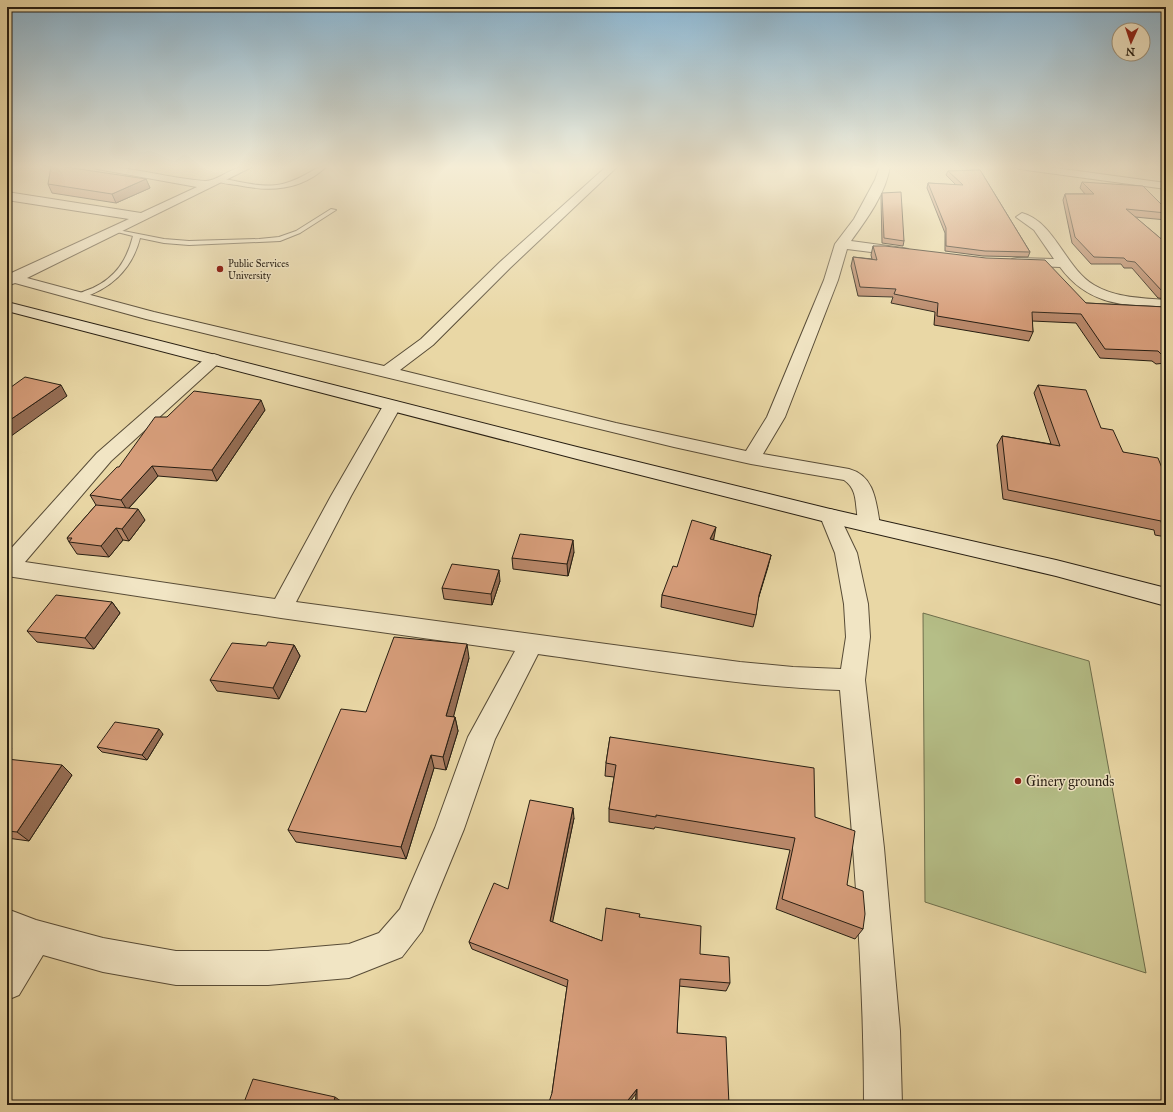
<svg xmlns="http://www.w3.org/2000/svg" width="1173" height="1112" font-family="'IM FELL Great Primer',serif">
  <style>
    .green { fill: #b5be87; stroke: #6e6e4c }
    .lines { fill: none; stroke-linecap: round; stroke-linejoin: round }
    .service-casing { stroke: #584c37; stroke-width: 2 }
    .minor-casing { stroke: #584c37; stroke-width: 2 }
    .secondary-casing { stroke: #271e12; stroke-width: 2 }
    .service { fill: #f1e5c4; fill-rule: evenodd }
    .minor { fill: #f1e5c4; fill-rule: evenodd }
    .secondary { fill: #f1e5c4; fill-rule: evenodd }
    .wall { fill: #b88769; stroke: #271e12 }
    .shaded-wall { fill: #966e55; stroke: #271e12 }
    .building { fill: #d69d7a; stroke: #271e12 }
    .poi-dot { fill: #8f2418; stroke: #f1e5c4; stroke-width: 1.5 }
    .labels { text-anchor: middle; stroke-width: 3; stroke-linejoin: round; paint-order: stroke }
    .far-poi-label { font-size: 10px; fill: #271e12; stroke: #f1e5c4; text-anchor: start }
    .near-poi-label { font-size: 14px; fill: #271e12; stroke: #f1e5c4; text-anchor: start }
  </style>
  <rect width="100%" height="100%" fill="#e9d7a5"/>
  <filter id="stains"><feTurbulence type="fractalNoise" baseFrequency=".005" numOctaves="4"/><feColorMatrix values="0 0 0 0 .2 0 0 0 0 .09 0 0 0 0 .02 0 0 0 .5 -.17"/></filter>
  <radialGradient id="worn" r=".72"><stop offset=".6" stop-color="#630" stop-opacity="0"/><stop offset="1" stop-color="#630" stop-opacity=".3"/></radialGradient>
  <polygon class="green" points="923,613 1089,661 1146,973 925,902"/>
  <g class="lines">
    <g class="service-casing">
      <g id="service">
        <path d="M320 166H327C301 191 269 192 237 185 230 184 221 184 216 180L219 178C267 187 278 193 320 166Z"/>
        <path d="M331 209 336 210 300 233 280 241 189 245 164 243 140 238C132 270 109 291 77 299L73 297C78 293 86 291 93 288 116 277 127 260 133 236L113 231V229L164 239 189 241 259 239 279 237 296 231Z"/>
      </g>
    </g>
    <g class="minor-casing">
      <g id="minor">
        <path d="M92 166C131 166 167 178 205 181 218 182 233 164 254 166L27 278 154 312 384 366 421 339 500 262 607 166H618L510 268 433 345 400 370 616 423 746 451 767 417 824 280 835 244 854 219 875 180 880 166H890C886 193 867 219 851 241L903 248 908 249 910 252 908 255 903 256 847 249 838 280 785 417 763 454 849 469C875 476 876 502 880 525L876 530 869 532 862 530C852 514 862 492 844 480L751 464 674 447 146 319 15 283 7 286V275L129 219 7 200V192L141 213 197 187 97 169Z"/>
        <polygon points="1014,166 1041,166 1166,183 1166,189 1019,169"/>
        <path d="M1022 213C1055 222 1065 268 1094 285 1116 298 1142 298 1166 300V308C1122 305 1088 305 1060 267L1012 265 1010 262 1012 259 1017 258 1054 259 1034 230 1016 217Z"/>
        <path d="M214 354 220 356 222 359 220 362 111 461 25 562 275 599 331 496 383 406 386 402 392 401 398 402 401 406 351 496 296 602 740 662 793 667 841 669 846 637 844 604 835 553 820 516 823 511 830 509 837 511 857 553 868 604 870 637 865 680 884 848 900 1031 902 1105H864C864 966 852 828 840 690 739 687 639 668 538 654L495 739 464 829 422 931 402 957 349 978 268 985H176L103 972 43 955 19 995 7 1000V952L12 943 7 941V909L36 920 103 938 176 951H268L349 944 379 933 400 909 435 828 468 737 515 651 281 618 7 576V553L97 453 208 356Z"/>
      </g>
    </g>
    <g class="secondary-casing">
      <polygon id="secondary" points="7,302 577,447 830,509 1056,560 1166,588 1166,606 1056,576 830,523 577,459 7,311"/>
    </g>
    <use href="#service" class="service"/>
    <use href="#minor" class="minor"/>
    <use href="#secondary" class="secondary"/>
  </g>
  <g class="wall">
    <polygon points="980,170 1030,252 1028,257 983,256 945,251 945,233 927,188 928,183 956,185 946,175 948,171"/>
    <polygon points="146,179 150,188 116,203 52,193 48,184"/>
    <polygon points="1082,182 1166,209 1166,220 1135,217 1166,243 1166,299 1158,298 1132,268 1124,268 1121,264 1091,264 1072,243 1063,200 1065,194 1085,194 1080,188"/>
    <polygon points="882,193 904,241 903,246 882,243 881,198"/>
    <polygon points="873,246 1086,303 1166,307 1166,363 1156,364 1152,361 1100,358 1076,323 1032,321 1033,332 1029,341 934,325 935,312 891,303 893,297 858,296 851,266 853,257 872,259 871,255"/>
    <polygon points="1038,385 1101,428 1123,452 1166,478 1166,537 1155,535 1154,530 1003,499 997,445 1002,436 1051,444 1034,393"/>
    <polygon points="265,410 217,481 158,476 129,508 145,520 129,541 123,540 109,557 77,554 69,542 67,538 96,505 90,495 119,467 167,417"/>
    <polygon points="714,538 713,540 771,555 758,599 756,615 753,627 661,607 662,595 677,567"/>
    <polygon points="574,552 568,576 513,569 512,558"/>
    <polygon points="500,581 492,605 444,599 442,588"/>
    <polygon points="112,602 120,613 94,649 37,642 27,631"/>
    <polygon points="294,645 300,656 279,699 217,691 210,680"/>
    <polygon points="469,658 453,717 455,717 458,731 446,770 434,768 406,859 296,842 288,830 366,712"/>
    <polygon points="163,734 147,760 102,752 97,747"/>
    <polygon points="610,737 815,817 847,885 863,929 855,939 776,909 790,850 655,827 654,829 609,822 609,809 614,777 605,776 606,763"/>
    <polygon points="7,759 72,775 29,841 7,838"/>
    <polygon points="574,818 552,922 602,941 639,917 700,954 730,983 726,991 679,986 677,1033 729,1105 635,1105 636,1094 552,1093 567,987 472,949 469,942 508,889"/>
  </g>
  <g class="shaded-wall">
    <polygon points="146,179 150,188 116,203 112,194"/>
    <polygon points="61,385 67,396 7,439 7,422"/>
    <polygon points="261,400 265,410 217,481 212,470"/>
    <polygon points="152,466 158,476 127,510 121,500"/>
    <polygon points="138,509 145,520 129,541 122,529"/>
    <polygon points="716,527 714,538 708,550 710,539"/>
    <polygon points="116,528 123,540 109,557 101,546"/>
    <polygon points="573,540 574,552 568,576 567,564"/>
    <polygon points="771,555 768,567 756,606 759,595"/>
    <polygon points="499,570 500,581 492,605 491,594"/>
    <polygon points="112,602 120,613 94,649 85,638"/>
    <polygon points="467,644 469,658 450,730 446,716"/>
    <polygon points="294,645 300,656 279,699 273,688"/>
    <polygon points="455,717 458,731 446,770 443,757"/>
    <polygon points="159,729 163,734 147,760 142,755"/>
    <polygon points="7,744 12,748 7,754"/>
    <polygon points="431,755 434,768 406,859 401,847"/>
    <polygon points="62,765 72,775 29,841 17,832"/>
    <polygon points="573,808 574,818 551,930 550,921"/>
    <polygon points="637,1089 636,1094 627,1105 624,1105"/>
    <polygon points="335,1097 345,1104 345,1105 333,1105"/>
  </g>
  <g class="building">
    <polygon points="51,166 59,166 146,179 112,194 48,184"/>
    <polygon points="980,170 1030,252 985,251 946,246 946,228 928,183 963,185 948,171"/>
    <polygon points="1082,182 1143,186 1166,209 1166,213 1126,209 1166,243 1166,292 1162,291 1135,262 1127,261 1124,258 1094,257 1075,237 1065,194 1094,194"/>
    <polygon points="901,192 904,241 884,238 882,193"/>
    <polygon points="873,246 885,246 986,258 1045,260 1086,303 1166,307 1166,354 1162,355 1158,351 1105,349 1081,314 1032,312 1033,332 937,316 938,303 894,294 896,289 860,287 853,257 877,260"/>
    <polygon points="25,377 61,385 7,422 7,390"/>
    <polygon points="1038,385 1086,390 1101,428 1113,430 1123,452 1158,458 1166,478 1166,527 1162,526 1161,521 1008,490 1002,436 1060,446"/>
    <polygon points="194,391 261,400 212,470 152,466 121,500 90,495 117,467 119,467 155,417 167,417"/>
    <polygon points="96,505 138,509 122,529 116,528 101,546 69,542 72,538 67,538"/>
    <polygon points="692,520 716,527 710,539 771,555 759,595 756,615 662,595 673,566 677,567"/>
    <polygon points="520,534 573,540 567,564 512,558"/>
    <polygon points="452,564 499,570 491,594 442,588"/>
    <polygon points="56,595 112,602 85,638 27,631"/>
    <polygon points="394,637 467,644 446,716 455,717 443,757 431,755 401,847 288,830 341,709 366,712"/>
    <polygon points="268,642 294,645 273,688 210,680 232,643 266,646"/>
    <polygon points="115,722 159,729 142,755 97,747"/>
    <polygon points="610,737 814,768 815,817 855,831 847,885 863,891 865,914 863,929 782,899 795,838 656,815 656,817 609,809 616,765 606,763"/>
    <polygon points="7,759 62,765 17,832 7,831"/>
    <polygon points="530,800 573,808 550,921 602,941 606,908 640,914 639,917 701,926 700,954 729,957 730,983 680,979 677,1033 726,1037 729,1105 637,1105 637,1089 624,1105 548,1105 552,1093 568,980 469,942 494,883 508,889"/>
    <polygon points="253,1079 335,1097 333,1105 243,1105"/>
  </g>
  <linearGradient id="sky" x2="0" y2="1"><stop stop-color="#89b5d2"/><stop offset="0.52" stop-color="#f5edd6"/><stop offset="1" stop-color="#f5edd6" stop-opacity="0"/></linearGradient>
  <rect width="1173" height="321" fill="url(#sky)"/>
  <g class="poi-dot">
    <circle cx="220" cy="269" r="4"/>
    <circle cx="1018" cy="781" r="4"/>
  </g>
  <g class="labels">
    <g class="far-poi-label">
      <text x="228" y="267">Public Services<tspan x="228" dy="12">University</tspan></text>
    </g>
    <g class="near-poi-label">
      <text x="1026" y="786">Ginery grounds</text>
    </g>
  </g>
  <rect width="1173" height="1112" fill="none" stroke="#e9d7a5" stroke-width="24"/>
  <rect x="8" y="8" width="1157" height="1096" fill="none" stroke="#271e12" stroke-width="2"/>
  <rect x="12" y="12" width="1149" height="1088" fill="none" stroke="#271e12"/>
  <g transform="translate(1131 42) rotate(183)"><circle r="19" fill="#f1e5c4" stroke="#a0957d"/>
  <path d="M0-3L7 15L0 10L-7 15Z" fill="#8f2418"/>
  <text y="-6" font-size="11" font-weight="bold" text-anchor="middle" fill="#271e12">N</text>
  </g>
  <rect width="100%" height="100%" filter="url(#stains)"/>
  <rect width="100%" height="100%" fill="url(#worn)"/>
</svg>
